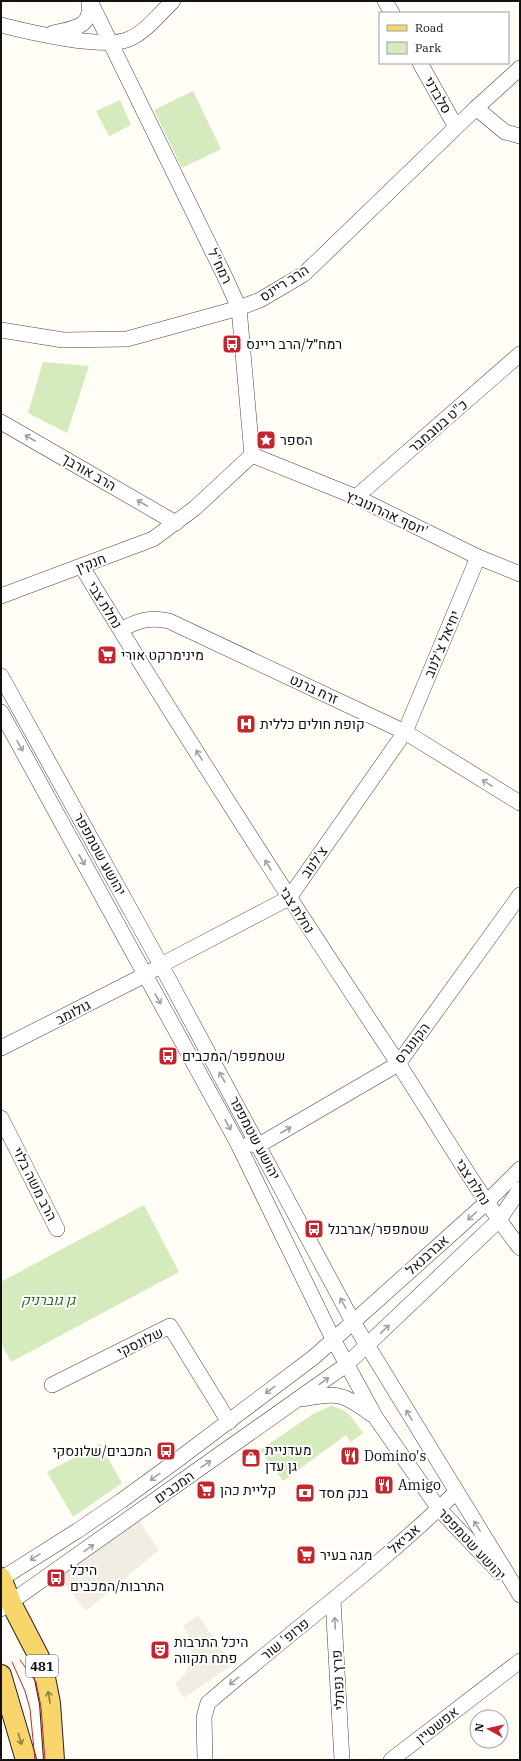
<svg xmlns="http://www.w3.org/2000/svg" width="521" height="1761" font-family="'IBM Plex Serif',Heebo,serif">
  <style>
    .green { fill: #d5ebbd }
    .plaza { fill: #f1ede2 }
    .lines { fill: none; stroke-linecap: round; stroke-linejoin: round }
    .minor-casing { stroke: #444; stroke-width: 16 }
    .major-casing { stroke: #222; stroke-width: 22 }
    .minor { stroke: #fff; stroke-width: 15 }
    .major { stroke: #f9d66b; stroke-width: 20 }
    .tram { stroke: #c4262e; stroke-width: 1 }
    .oneway { stroke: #a0a0a0 }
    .oneway2 { stroke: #917d42 }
    .labels { text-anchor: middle; stroke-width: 4; stroke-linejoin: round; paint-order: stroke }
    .shield { fill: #fff; stroke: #585858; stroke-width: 1 }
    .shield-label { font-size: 13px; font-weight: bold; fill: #111 }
    .street-label { font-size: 14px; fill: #111; stroke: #fff }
    .poi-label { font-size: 14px; fill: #111; stroke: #fff; text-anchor: start }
    .park-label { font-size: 14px; font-style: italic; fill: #2f6b1f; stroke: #fff }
  </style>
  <rect width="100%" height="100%" fill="#fffdf5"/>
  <g class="green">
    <polygon points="193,91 221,149 182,168 154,110"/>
    <polygon points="120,100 131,125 109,136 96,111"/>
    <polygon points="43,362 89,366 67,433 28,413"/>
    <polygon points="144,1205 179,1272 11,1362 1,1343 1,1282"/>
    <path d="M331 1406C348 1409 354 1420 363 1433L351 1442 346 1435 283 1481 260 1450 313 1414Z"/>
    <polygon points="100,1444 122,1483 73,1517 47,1472"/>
  </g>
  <g class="plaza">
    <polygon points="135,1515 159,1550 86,1611 55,1572"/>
    <polygon points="198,1615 232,1665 184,1698 175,1684 186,1673 190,1662 196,1663 196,1653 191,1652 188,1634 183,1626"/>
  </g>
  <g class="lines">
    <g class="minor-casing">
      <g id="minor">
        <polyline points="385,1 392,13"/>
        <path d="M1 25C28 32 106 50 129 39 146 32 160 13 173 1"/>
        <path d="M53 33C74 28 93 28 89 1"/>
        <polyline points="420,63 456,127"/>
        <polyline points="476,108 505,132 520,136"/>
        <polyline points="1,330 63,340 127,339 239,308 260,300 304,274 476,108 520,68"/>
        <polyline points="1,422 176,523"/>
        <polyline points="252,455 356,497 478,557 520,574"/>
        <polyline points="356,497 520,354"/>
        <path d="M82 567C180 729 283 889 388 1048 432 1114 471 1184 520 1248"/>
        <polyline points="1,596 153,539 195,508 252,455 239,308 226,279 90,1"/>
        <path d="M121 630C138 620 150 617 169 621L405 732 520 803"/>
        <polyline points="1,676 161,965 353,1322 520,1595"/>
        <polyline points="1,712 237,1142 333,1339 376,1418 439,1509 499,1572"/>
        <polyline points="1,1048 145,975 161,965 289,898 405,732 478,557"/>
        <polyline points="1,1118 57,1229"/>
        <polyline points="249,1144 259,1145 398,1064 520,895"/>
        <polyline points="52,1385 170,1326 229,1422"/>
        <path d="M303 1399C336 1392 343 1393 371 1414"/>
        <polyline points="1,1579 77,1531 121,1501 176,1461 314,1357 486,1203 520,1169"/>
        <polyline points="333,1600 342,1760"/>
        <polyline points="1,1609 346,1365 499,1220 520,1189"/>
        <path d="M205 1760 204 1717 208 1703C290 1632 378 1568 456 1492"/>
        <polyline points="391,1760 520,1661"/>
      </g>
    </g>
    <g class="major-casing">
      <g id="major">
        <polyline points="1,1578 11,1603 39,1657 45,1678 50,1703 54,1760"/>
        <polyline points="1,1675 26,1760"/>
      </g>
    </g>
    <use href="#minor" class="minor"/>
    <use href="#major" class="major"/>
    <g class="tram">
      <polyline points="20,1660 36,1682 41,1707 45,1760"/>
      <polyline points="12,1662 25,1691 30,1709 35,1760"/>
    </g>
  </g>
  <defs><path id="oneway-shaft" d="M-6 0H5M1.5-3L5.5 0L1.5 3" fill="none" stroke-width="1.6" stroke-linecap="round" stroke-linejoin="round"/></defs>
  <g class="oneway">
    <use href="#oneway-shaft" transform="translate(30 438) rotate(-150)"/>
    <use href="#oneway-shaft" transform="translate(142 503) rotate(-150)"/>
    <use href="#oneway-shaft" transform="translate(20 746) rotate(61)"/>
    <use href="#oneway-shaft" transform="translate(199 755) rotate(-122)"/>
    <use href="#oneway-shaft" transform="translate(487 783) rotate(-148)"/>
    <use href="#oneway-shaft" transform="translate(82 860) rotate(61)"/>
    <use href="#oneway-shaft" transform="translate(268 865) rotate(-122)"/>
    <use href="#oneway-shaft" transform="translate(158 999) rotate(61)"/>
    <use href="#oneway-shaft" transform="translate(222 1077) rotate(-119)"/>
    <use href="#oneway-shaft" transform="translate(228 1125) rotate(61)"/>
    <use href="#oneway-shaft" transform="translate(286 1130) rotate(-30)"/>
    <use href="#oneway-shaft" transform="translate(472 1216) rotate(138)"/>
    <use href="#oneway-shaft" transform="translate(343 1303) rotate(-118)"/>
    <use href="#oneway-shaft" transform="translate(385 1329) rotate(-44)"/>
    <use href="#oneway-shaft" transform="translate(324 1381) rotate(-36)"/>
    <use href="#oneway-shaft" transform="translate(270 1390) rotate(143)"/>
    <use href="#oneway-shaft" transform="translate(409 1415) rotate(-121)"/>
    <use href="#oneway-shaft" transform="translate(206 1464) rotate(-35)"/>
    <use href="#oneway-shaft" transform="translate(155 1477) rotate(144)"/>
    <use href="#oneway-shaft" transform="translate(477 1526) rotate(-122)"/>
    <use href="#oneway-shaft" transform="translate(89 1548) rotate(-35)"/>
    <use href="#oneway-shaft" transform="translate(35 1557) rotate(148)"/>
    <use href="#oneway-shaft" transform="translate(335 1623) rotate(-93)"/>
    <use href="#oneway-shaft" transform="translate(234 1681) rotate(141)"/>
  </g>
  <g class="oneway2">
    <use href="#oneway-shaft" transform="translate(49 1697) rotate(-101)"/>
    <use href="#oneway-shaft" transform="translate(20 1739) rotate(74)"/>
  </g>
  <defs>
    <g id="bus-square" transform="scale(1)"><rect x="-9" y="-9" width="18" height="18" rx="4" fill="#c4262e" stroke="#fff"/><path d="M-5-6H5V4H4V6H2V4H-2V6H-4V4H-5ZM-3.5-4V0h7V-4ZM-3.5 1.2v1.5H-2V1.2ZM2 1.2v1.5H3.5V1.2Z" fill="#fff"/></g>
    <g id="sight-square" transform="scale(1)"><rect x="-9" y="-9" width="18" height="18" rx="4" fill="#c4262e" stroke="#fff"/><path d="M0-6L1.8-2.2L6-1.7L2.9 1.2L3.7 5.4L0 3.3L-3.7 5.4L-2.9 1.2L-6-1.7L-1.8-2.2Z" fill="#fff"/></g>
    <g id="supermarket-square" transform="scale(1)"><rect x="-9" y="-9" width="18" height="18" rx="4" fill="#c4262e" stroke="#fff"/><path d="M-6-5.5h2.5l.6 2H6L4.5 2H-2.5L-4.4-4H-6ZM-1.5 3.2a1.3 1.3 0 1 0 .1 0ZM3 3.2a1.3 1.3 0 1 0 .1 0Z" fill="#fff"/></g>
    <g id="hospital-square" transform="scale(1)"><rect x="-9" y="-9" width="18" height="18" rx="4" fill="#c4262e" stroke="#fff"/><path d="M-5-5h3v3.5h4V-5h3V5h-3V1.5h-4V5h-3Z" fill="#fff"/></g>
    <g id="restaurant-square" transform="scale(1)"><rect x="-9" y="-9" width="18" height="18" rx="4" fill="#c4262e" stroke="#fff"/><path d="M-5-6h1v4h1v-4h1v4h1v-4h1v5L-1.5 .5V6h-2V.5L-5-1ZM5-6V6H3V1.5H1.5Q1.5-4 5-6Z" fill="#fff"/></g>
    <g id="shop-square" transform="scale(1)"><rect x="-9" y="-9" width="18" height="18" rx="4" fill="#c4262e" stroke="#fff"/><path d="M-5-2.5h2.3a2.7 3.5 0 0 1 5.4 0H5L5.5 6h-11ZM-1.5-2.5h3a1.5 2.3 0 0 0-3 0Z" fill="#fff"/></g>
    <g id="bank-square" transform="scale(1)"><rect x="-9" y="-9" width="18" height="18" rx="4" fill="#c4262e" stroke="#fff"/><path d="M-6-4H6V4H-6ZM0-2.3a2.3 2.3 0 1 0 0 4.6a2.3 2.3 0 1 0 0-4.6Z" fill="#fff"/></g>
    <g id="theatre-square" transform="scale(1)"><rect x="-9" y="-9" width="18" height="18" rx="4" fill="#c4262e" stroke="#fff"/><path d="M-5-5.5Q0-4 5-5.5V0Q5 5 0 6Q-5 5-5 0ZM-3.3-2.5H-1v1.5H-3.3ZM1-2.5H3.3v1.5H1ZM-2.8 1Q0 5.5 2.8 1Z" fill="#fff"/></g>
  </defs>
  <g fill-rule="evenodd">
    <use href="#bus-square" x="232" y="344"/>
    <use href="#sight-square" x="266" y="440"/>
    <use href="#supermarket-square" x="107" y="655"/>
    <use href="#hospital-square" x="246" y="724"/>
    <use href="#bus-square" x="168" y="1056"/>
    <use href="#bus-square" x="314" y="1229"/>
    <use href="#bus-square" x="166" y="1451"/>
    <use href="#restaurant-square" x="350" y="1456"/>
    <use href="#shop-square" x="251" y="1458"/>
    <use href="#restaurant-square" x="384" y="1485"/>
    <use href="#supermarket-square" x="206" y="1490"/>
    <use href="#bank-square" x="305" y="1493"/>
    <use href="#supermarket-square" x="306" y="1555"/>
    <use href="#bus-square" x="56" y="1578"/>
    <use href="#theatre-square" x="160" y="1650"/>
  </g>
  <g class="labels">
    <rect class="shield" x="26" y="1655" width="32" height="22" rx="3"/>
    <g class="shield-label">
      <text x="42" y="1671">481</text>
    </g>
    <g class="street-label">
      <text transform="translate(438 95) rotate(60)" y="5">סלבדני</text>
      <text transform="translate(220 266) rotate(64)" y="5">רמח"ל</text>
      <text transform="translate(284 283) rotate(-33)" y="5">הרב ריינס</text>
      <text transform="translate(438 426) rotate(-41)" y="5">כ"ט בנובמבר</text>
      <text transform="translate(89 472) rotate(30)" y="5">הרב אורבך</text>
      <text transform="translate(387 513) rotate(25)" y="5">יוסף אהרונוביץ'</text>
      <text transform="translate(91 563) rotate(-21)" y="5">חנקין</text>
      <text transform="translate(105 605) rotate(58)" y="5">נחלת צבי</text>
      <text transform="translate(442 644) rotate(-67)" y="5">יחיאל צ'לנוב</text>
      <text transform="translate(314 689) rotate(25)" y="5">זרח ברנט</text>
      <text transform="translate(100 854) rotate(61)" y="5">יהושע שטמפפר</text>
      <text transform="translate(314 862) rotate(-55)" y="5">צ'לנוב</text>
      <text transform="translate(297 910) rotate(57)" y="5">נחלת צבי</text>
      <text transform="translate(73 1012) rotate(-27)" y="5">גולומב</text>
      <text transform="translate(412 1043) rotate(-52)" y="5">הקונגרס</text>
      <text transform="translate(255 1138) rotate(62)" y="5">יהושע שטמפפר</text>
      <text transform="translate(473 1182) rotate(57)" y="5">נחלת צבי</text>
      <text transform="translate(35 1184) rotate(63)" y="5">הרב משה בלוי</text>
      <text transform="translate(427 1255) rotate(-42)" y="5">אברבנאל</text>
      <text transform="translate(140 1342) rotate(-26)" y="5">שלונסקי</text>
      <text transform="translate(174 1487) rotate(-35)" y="5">המכבים</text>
      <text transform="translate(404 1539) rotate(-41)" y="5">אביאל</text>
      <text transform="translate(472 1544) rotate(47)" y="5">יהושע שטמפפר</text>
      <text transform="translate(285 1639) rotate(-39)" y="5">פרופ' שור</text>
      <text transform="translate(338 1680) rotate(-93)" y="5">פרץ נפתלי</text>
      <text transform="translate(437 1725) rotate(-38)" y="5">אפשטיין</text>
    </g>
    <g class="poi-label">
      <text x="246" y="349">רמח״ל/הרב ריינס</text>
      <text x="280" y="445">הספר</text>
      <text x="121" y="660">מינימרקט אורי</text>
      <text x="260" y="729">קופת חולים כללית</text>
      <text x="182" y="1061">שטמפפר/המכבים</text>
      <text x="328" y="1234">שטמפפר/אברבנל</text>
      <text x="265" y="1455">מעדניית<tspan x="265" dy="16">גן עדן</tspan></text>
      <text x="152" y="1456" text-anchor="end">המכבים/שלונסקי</text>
      <text x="364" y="1461">Domino's</text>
      <text x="398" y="1490">Amigo</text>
      <text x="220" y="1495">קליית כהן</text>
      <text x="319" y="1498">בנק מסד</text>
      <text x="320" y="1560">מגה בעיר</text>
      <text x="70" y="1575">היכל<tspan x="70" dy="16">התרבות/המכבים</tspan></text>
      <text x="174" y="1647">היכל התרבות<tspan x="174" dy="16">פתח תקווה</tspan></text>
    </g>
    <g class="park-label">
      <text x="48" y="1305">גן גוברניק</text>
    </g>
  </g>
  <rect width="521" height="1761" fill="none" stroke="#111111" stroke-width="4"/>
  <rect x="379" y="12" width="130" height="52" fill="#ffffff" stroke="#a0a0a0"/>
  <rect x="387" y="25" width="20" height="6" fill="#f9d66b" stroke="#a0a0a0"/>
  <text x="415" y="32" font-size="12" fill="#111111">Road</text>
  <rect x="387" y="42" width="20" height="12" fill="#d5ebbd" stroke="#a0a0a0"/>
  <text x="415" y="52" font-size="12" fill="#111111">Park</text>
  <g transform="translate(489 1729) rotate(278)"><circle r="19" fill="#ffffff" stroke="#a0a0a0"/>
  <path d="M0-3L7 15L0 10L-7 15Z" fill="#c4262e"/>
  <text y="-6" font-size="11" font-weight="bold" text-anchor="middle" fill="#111111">N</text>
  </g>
</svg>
